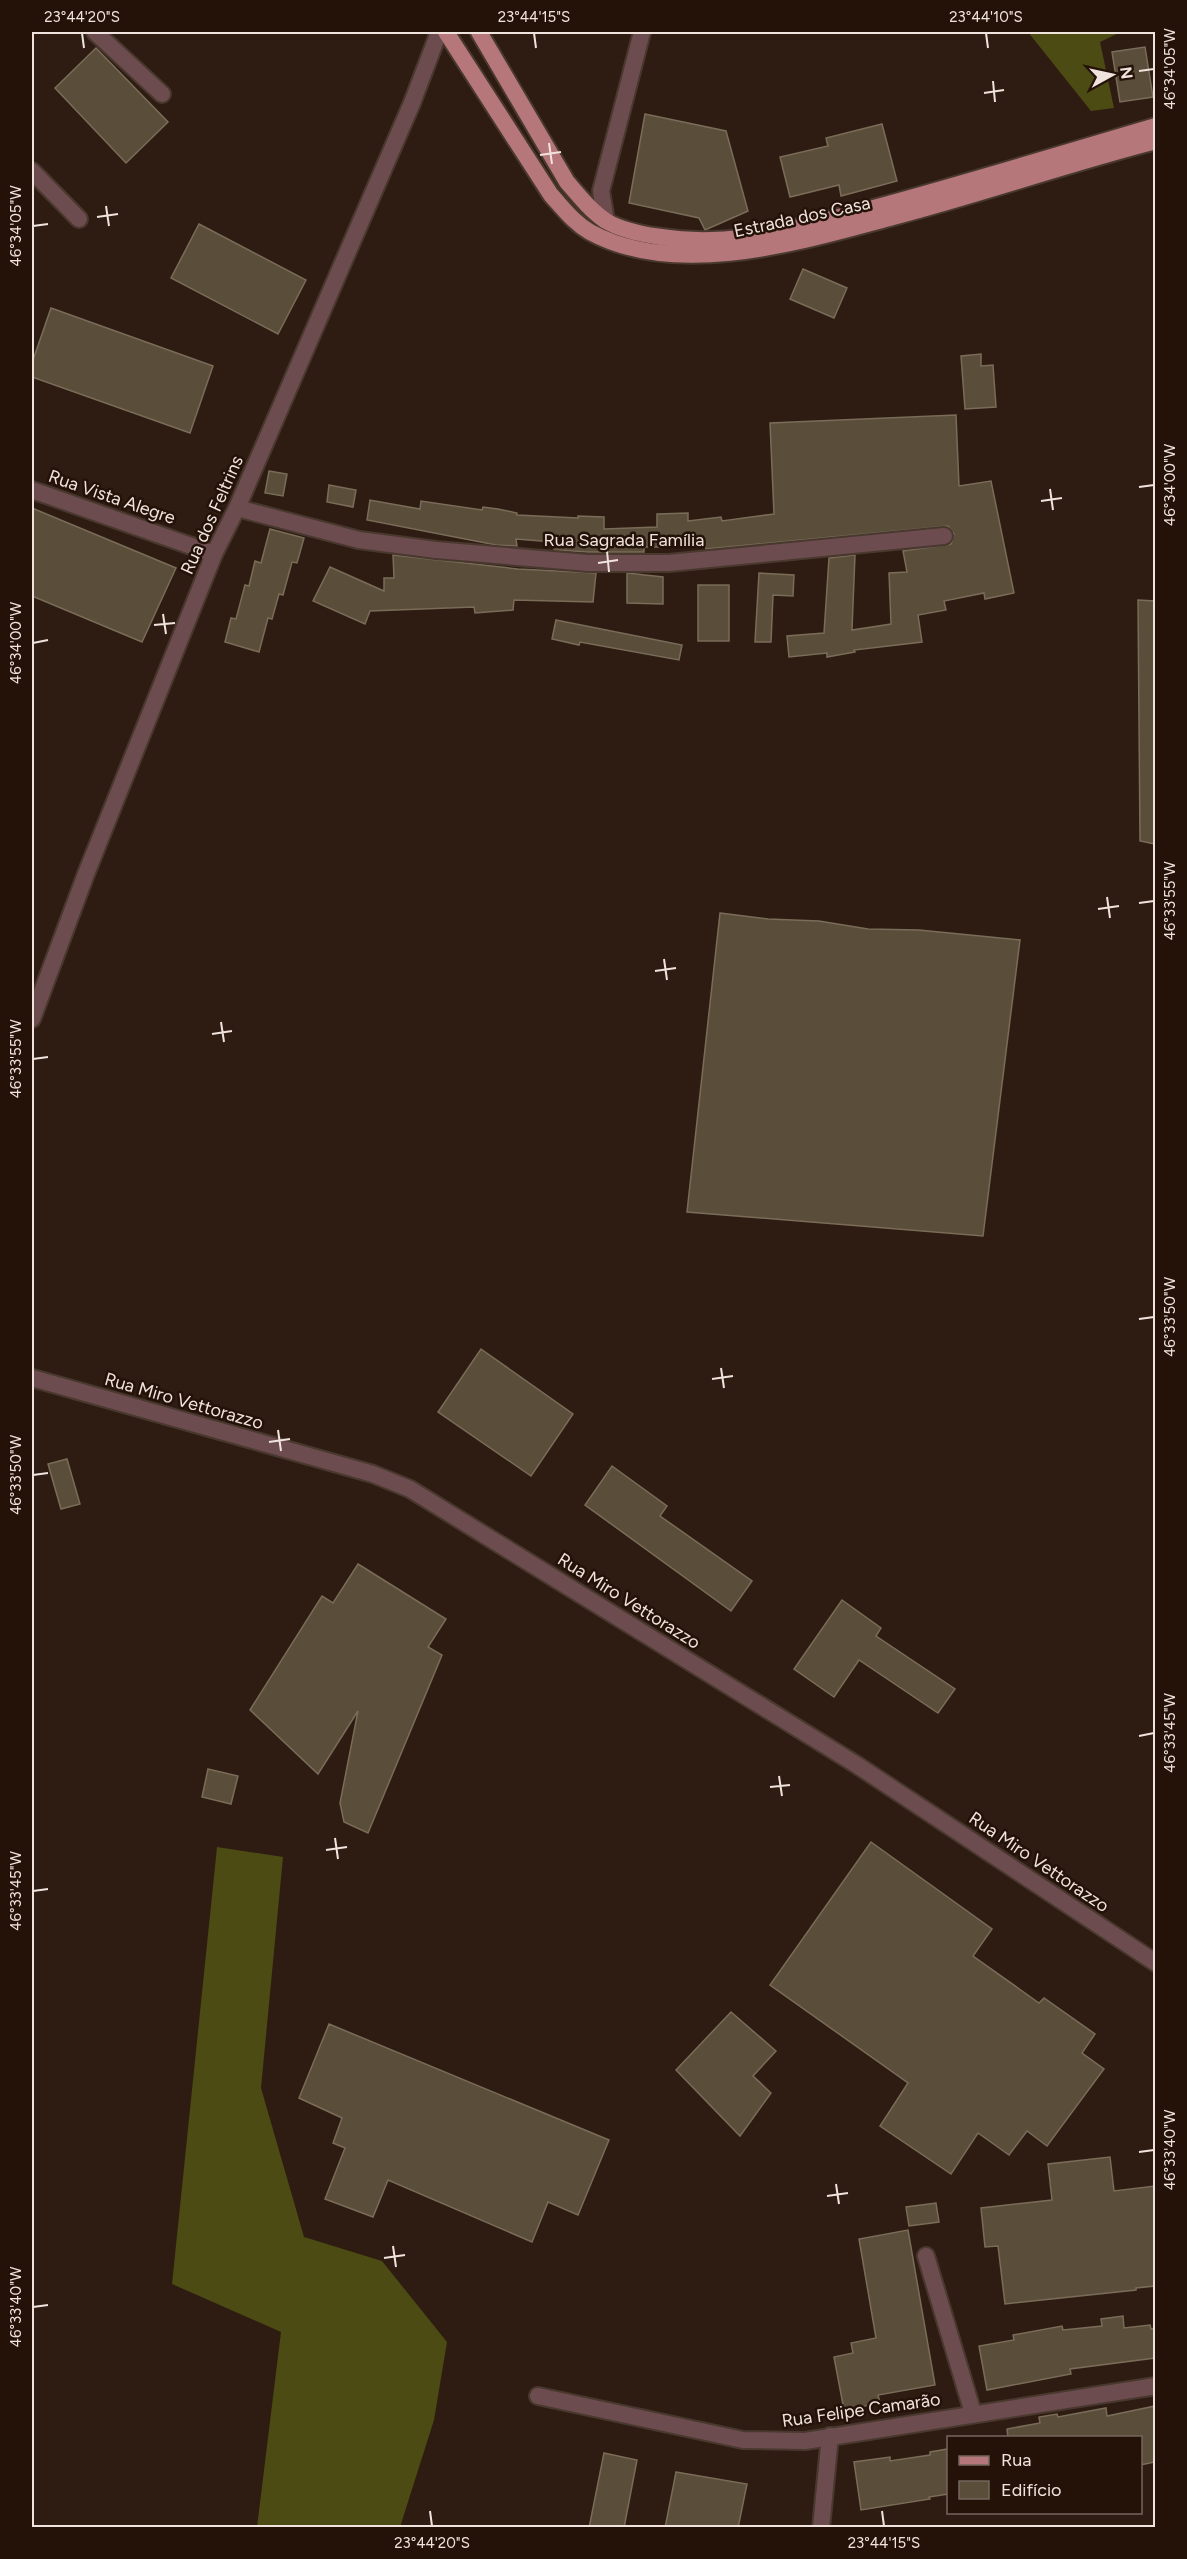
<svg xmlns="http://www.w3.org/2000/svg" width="1187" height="2559" font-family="Figtree,sans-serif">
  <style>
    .forest { fill: #4b4b13 }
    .building { fill: #5a4e3b; stroke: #796c58; stroke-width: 1.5 }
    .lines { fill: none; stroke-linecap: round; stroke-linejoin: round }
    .minor-casing { stroke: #49382e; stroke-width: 20 }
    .tertiary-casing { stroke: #49382e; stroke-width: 20 }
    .primary-casing { stroke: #49382e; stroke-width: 20 }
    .minor { stroke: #6c4c4e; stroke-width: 16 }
    .tertiary { stroke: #6c4c4e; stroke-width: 16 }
    .primary { stroke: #b6777a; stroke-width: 16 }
    .ticks { fill: none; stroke: #f0e3dd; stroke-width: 2 }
    .labels { text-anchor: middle; stroke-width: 5; stroke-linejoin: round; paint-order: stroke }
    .street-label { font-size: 18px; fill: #f0e3dd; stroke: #241209 }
    .neatline { fill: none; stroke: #f0e3dd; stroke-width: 2 }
    .ticks-label { font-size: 15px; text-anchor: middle; fill: #f0e3dd }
  </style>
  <rect width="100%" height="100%" fill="#2e1c12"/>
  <g class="forest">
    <polygon points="1028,32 1121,32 1100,42 1114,108 1091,111"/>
    <polygon points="217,1847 283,1857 261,2088 304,2237 382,2261 447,2342 434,2420 400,2527 257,2527 281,2332 172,2284"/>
  </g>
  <g class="building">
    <polygon points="1145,47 1153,97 1120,102 1112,52"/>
    <polygon points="96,48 168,122 126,163 55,88"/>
    <polygon points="645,114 726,131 748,211 705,230 699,218 629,203"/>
    <polygon points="882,124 897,181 841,196 839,185 790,197 780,157 828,146 826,138"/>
    <polygon points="199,224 306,280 278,334 171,278"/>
    <polygon points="803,269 847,288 834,318 790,299"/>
    <polygon points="51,308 213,366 190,433 32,377 32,363"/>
    <polygon points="981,354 981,366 993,365 996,407 965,409 961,356"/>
    <polygon points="956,415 959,486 991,481 1014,593 985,599 984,593 944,601 946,610 918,615 922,642 854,650 855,652 827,657 827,653 789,657 787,636 824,633 829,558 855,555 852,630 891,624 889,573 907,572 903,551 951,544 954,534 948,526 706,549 704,537 670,537 671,547 644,547 644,552 588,552 554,550 554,542 516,539 517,546 496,545 367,520 370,500 420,509 421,501 482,510 483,507 498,509 517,513 517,515 578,518 578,516 604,517 604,529 657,527 657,514 688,513 688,521 721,517 722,521 774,514 770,423"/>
    <polygon points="269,471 287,474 283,496 265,493"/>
    <polygon points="329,485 356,490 353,507 327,502"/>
    <polygon points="32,508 176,568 142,642 32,596"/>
    <polygon points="270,529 304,538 297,563 292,562 283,595 279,594 272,619 268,618 259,652 225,642 231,618 236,619 245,585 249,586 255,561 261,563"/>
    <polygon points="393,555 518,569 596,573 593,602 514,600 513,610 475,613 474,607 370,611 365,624 313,601 330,567 384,591 384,578 394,578"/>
    <polygon points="627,573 663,577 663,604 627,603"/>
    <polygon points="759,573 794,575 793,596 773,595 771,642 755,642"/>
    <rect x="698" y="585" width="31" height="56"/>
    <polygon points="1138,600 1155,601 1155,844 1140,841"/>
    <polygon points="556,620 682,645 679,660 580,642 579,645 552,639"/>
    <polygon points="720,913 768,919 819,921 868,929 919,930 1020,940 983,1236 687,1212"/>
    <polygon points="481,1349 573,1414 531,1476 438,1412"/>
    <polygon points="67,1459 80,1504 61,1509 48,1464"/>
    <polygon points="612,1466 667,1506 660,1516 752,1581 731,1611 585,1505"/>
    <polygon points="358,1564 446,1619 428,1647 442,1655 368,1833 344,1822 340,1803 358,1711 318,1774 250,1710 322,1596 333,1603"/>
    <polygon points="842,1600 881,1628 876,1636 955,1689 938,1713 859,1660 834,1697 794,1669"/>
    <polygon points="208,1769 238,1776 231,1804 202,1797"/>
    <polygon points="871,1842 992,1929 973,1956 1039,2003 1044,1998 1095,2034 1082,2053 1104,2069 1047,2146 1027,2131 1009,2155 978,2133 951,2174 880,2126 908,2083 770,1985"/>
    <polygon points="731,2012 776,2051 753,2076 771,2093 740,2136 676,2070"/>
    <polygon points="329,2024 609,2140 578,2215 548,2202 532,2242 388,2180 373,2217 325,2199 345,2148 333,2143 342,2118 299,2098"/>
    <polygon points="1110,2157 1114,2191 1155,2186 1155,2286 1136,2288 1136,2290 1005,2304 998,2246 985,2247 981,2208 1052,2200 1048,2164"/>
    <polygon points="936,2203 939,2222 909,2226 906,2207"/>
    <polygon points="908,2230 935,2385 878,2395 880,2403 844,2410 834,2357 853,2353 851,2343 876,2338 859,2239"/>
    <polygon points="1123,2316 1124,2328 1150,2325 1151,2329 1155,2328 1155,2358 1070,2369 1071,2374 987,2390 979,2346 1014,2340 1013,2335 1062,2326 1063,2330 1102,2326 1101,2319"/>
    <polygon points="1155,2406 1155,2462 1140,2465 1140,2438 1008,2438 1007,2429 1040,2423 1039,2417 1057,2414 1058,2417 1106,2408 1107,2416"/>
    <polygon points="948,2449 948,2494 929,2497 930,2499 861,2510 854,2462 890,2457 890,2461 930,2455 930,2452"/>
    <polygon points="604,2453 637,2460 624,2528 589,2528"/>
    <polygon points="676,2472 747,2484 738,2528 665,2528"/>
  </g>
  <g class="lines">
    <g class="minor-casing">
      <g id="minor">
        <polyline points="95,32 162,94"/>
        <polyline points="32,171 79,219"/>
        <polyline points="606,221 601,191 642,32"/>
        <polyline points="32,490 214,554"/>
        <polyline points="237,508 359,540 436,550 588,563 669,563 944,536"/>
        <polyline points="926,2256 973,2413"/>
        <polyline points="538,2396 743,2440 805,2441 1156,2386"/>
        <polyline points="821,2528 830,2436"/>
      </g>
    </g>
    <g class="tertiary-casing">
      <g id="tertiary">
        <polyline points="32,1019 86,874 214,554 237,508 412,103 439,32"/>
        <polyline points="32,1378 373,1474 410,1489 857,1765 1156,1963"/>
      </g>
    </g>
    <g class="primary-casing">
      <g id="primary">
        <path d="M446 32 551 195C563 208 574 223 590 232 678 280 803 241 893 217 981 194 1067 164 1156 141"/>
        <path d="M479 32 567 182C579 196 591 211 606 221 631 236 683 241 712 240 769 238 826 220 881 206 973 181 1064 153 1156 126"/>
      </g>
    </g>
    <use href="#minor" class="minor"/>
    <use href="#tertiary" class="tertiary"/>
    <use href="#primary" class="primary"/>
  </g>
  <path class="ticks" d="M82 33 84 48M534 33 536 48M986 33 988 48M1139 71 1154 69M993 81 995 102M984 93 1004 90M549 143 552 164M540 155 561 152M106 206 109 226M97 217 118 214M33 226 48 224M1139 487 1154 485M1050 489 1053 510M1041 501 1062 498M607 551 609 572M598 563 618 560M163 614 166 634M154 625 175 623M33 643 48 640M1107 897 1110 918M1139 903 1154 901M1098 909 1119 906M664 959 667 980M655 971 676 968M221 1022 224 1042M212 1034 232 1031M33 1059 48 1057M1139 1319 1154 1317M721 1368 724 1388M712 1379 733 1376M278 1430 281 1451M269 1442 290 1439M33 1475 48 1473M1139 1736 1154 1733M779 1776 782 1796M770 1787 790 1785M335 1838 338 1859M326 1850 347 1847M33 1891 48 1889M1139 2152 1154 2150M836 2184 839 2204M827 2196 848 2193M393 2246 396 2267M384 2258 405 2255M33 2307 48 2305M430 2511 432 2526M882 2511 884 2526"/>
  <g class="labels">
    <g class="street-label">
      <text transform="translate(802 217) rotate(-12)" y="6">Estrada dos Casa</text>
      <text transform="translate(112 497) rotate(19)" y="6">Rua Vista Alegre</text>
      <text transform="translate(212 515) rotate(-66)" y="6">Rua dos Feltrins</text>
      <text x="624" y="546">Rua Sagrada Família</text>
      <text transform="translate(184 1401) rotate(16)" y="6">Rua Miro Vettorazzo</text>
      <text transform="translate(629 1601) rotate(32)" y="6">Rua Miro Vettorazzo</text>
      <text transform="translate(1039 1862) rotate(34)" y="6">Rua Miro Vettorazzo</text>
      <text transform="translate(861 2410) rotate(-8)" y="6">Rua Felipe Camarão</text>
    </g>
  </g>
  <rect width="1187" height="2559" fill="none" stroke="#241209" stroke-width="66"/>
  <rect x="947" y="2436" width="195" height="78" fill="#241209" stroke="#76665e" stroke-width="1.5"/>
  <rect x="959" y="2456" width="30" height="9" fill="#b6777a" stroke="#76665e" stroke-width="1.5"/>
  <text x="1001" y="2466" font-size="18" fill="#f0e3dd">Rua</text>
  <rect x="959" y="2481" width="30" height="18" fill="#5a4e3b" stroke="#76665e" stroke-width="1.5"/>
  <text x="1001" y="2496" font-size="18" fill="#f0e3dd">Edifício</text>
  <g transform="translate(1112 75) rotate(82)" stroke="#241209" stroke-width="4.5" paint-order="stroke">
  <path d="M0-4.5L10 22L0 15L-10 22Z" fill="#f0e3dd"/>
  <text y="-9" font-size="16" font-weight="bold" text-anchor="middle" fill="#f0e3dd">N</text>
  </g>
  <rect x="33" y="33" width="1121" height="2493" class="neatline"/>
  <g class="ticks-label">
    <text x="82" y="22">23°44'20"S</text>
    <text x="534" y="22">23°44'15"S</text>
    <text x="986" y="22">23°44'10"S</text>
    <text transform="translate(1170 69) rotate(-90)" y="5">46°34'05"W</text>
    <text transform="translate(16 226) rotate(-90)" y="5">46°34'05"W</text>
    <text transform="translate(1170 485) rotate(-90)" y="5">46°34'00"W</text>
    <text transform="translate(16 643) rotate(-90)" y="5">46°34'00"W</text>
    <text transform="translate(1170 901) rotate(-90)" y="5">46°33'55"W</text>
    <text transform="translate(16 1059) rotate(-90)" y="5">46°33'55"W</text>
    <text transform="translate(1170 1317) rotate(-90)" y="5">46°33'50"W</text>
    <text transform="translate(16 1475) rotate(-90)" y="5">46°33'50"W</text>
    <text transform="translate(1170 1733) rotate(-90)" y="5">46°33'45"W</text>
    <text transform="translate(16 1891) rotate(-90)" y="5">46°33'45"W</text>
    <text transform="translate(1170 2150) rotate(-90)" y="5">46°33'40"W</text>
    <text transform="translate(16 2307) rotate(-90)" y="5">46°33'40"W</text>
    <text x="432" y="2548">23°44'20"S</text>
    <text x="884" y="2548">23°44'15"S</text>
  </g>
</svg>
